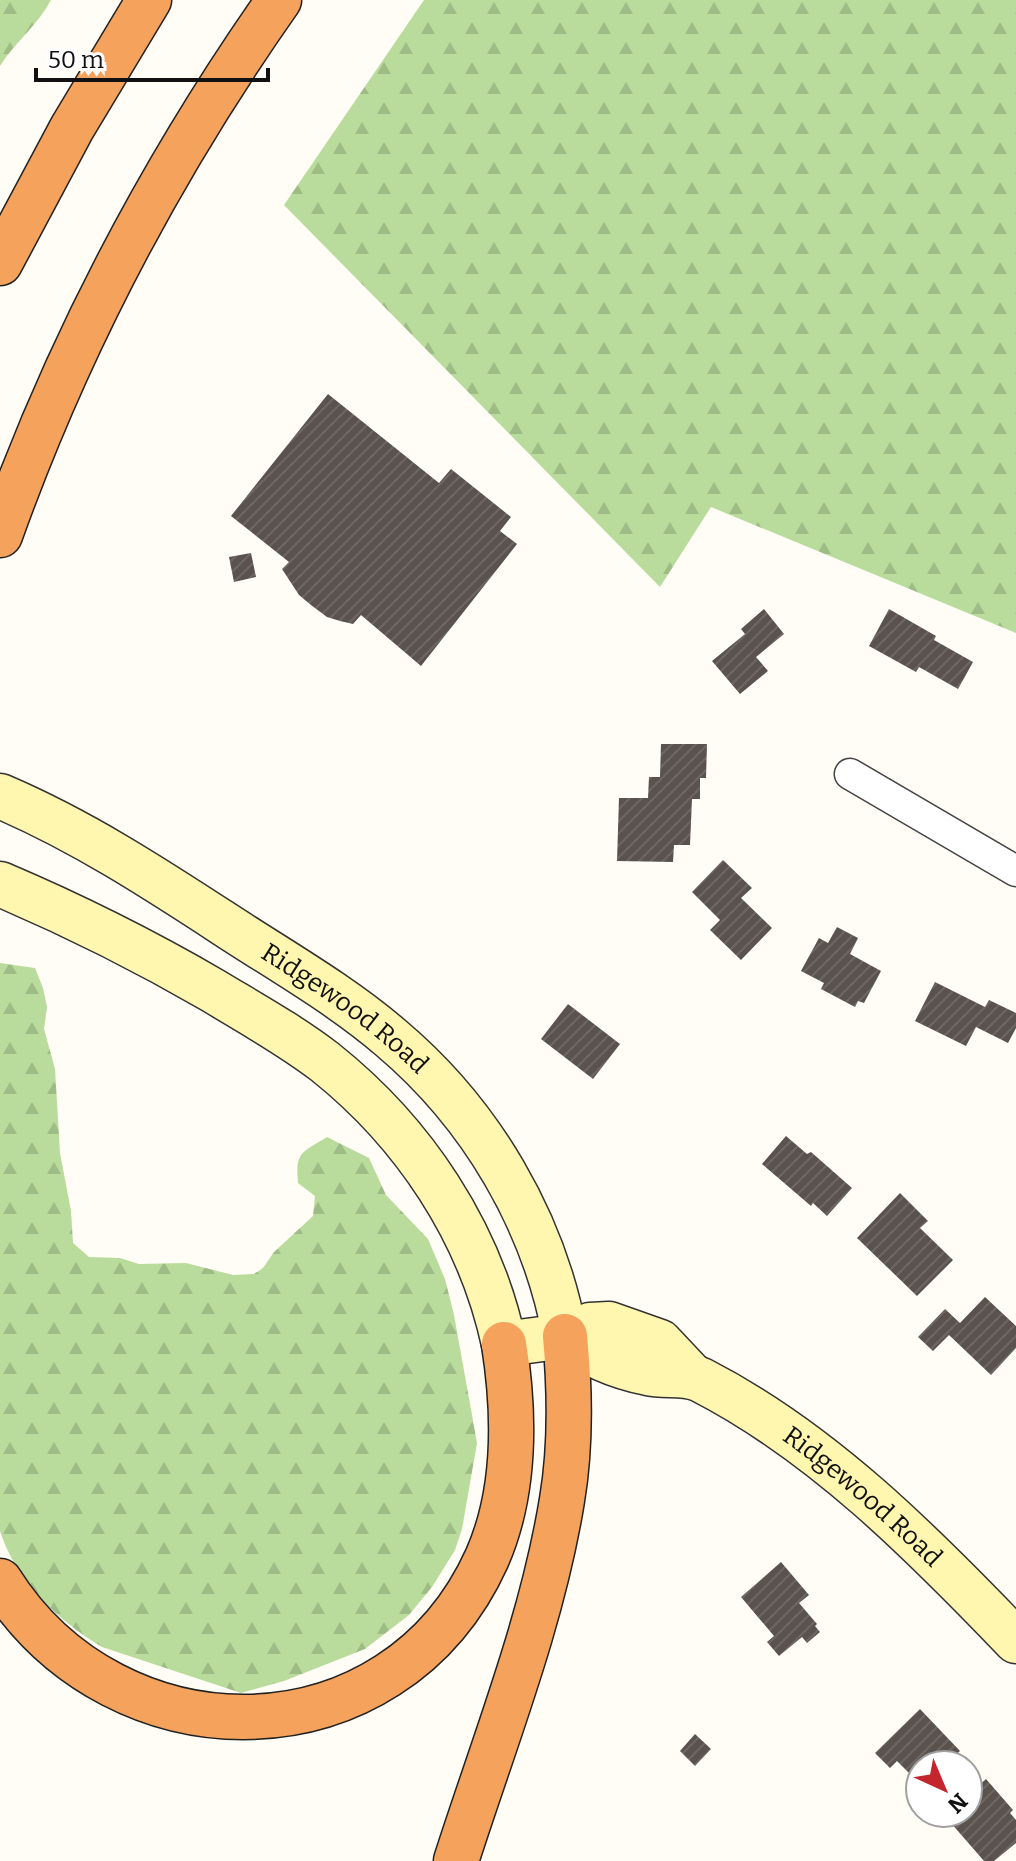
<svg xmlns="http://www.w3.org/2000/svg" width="1016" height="1861" font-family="Bitter,serif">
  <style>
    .forest { fill: url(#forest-firs) }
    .building { fill: url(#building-hatch) }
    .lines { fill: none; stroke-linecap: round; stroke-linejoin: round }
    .street-casing { stroke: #444; stroke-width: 33 }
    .secondary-casing { stroke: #333; stroke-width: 47 }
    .highway-casing { stroke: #222; stroke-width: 47 }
    .street { stroke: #fff; stroke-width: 30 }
    .secondary { stroke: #fff6b0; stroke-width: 44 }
    .highway { stroke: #f5a25d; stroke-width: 44 }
    .labels { text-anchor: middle; stroke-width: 8; stroke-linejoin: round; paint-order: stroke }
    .street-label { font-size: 26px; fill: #111; stroke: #fff }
  </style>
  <defs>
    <pattern id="forest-firs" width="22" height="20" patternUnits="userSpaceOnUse" patternTransform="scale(2)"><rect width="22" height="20" fill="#b9dc9c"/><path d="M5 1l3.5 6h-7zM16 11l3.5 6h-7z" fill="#9ebc85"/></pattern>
    <pattern id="building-hatch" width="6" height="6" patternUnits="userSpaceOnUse" patternTransform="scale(2)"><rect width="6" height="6" fill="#5a524d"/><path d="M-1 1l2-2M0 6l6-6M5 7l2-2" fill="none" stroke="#6d6662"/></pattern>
  </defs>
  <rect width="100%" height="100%" fill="#fffdf5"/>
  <g class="forest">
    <path d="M0 0H51C38 25 15 42 0 66Z"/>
    <polygon points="424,0 1016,0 1016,633 711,507 660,587 284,205"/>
    <path d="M0 963 35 968 43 988 47 1007 44 1029 55 1069 60 1153 71 1211 73 1243 89 1257 120 1258 139 1264 186 1263 233 1275 254 1274 263 1268 274 1252 313 1216 315 1196 298 1183C295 1151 302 1153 327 1137L369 1158 386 1195 428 1239 445 1279 454 1315 477 1443 462 1529 455 1550 432 1587 409 1615 365 1649 284 1681 241 1693 102 1647C59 1622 15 1579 0 1531Z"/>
  </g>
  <g class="building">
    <polygon points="328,394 439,483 451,469 511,517 500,531 517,544 421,666 361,615 353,624 340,621 327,617 311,605 299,595 282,569 289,562 231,516"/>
    <polygon points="251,553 256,577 234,582 229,557"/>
    <polygon points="764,609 784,634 756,657 768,671 740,694 712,661 745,634 741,629"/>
    <polygon points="889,609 936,636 934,640 973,662 958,689 919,667 916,672 869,646"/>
    <polygon points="661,744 707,744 706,778 700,778 700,799 692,799 690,845 674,845 673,862 617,861 619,798 648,798 649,777 660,777"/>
    <polygon points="723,860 752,888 741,898 772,928 741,960 710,930 720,920 692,892"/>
    <polygon points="837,927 858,938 850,954 881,971 864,1003 858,1001 855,1007 821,989 824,983 801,971 819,938 828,943"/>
    <polygon points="935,982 985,1007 989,1000 1016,1013 1016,1028 1008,1043 976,1027 966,1046 915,1021"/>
    <polygon points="568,1004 620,1044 593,1079 541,1039"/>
    <polygon points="786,1136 807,1154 811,1152 852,1188 827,1216 813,1203 811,1206 762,1164"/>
    <polygon points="900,1193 928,1221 920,1228 953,1260 917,1296 857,1238"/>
    <polygon points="985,1297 1016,1326 1016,1348 991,1375 949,1335 933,1351 918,1337 945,1309 960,1323"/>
    <polygon points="781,1562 809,1595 799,1603 817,1624 815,1626 820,1632 807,1643 802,1637 779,1656 767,1642 774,1636 741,1597"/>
    <polygon points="920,1709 960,1751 946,1765 920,1765 920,1784 897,1761 890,1768 875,1753"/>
    <polygon points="695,1734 711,1749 695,1766 680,1751"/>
    <polygon points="986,1779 1013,1810 1010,1813 1016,1820 1016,1843 994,1861 984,1861 944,1815 968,1813 968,1795"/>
  </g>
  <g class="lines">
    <g class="street-casing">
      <polyline id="street" points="850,774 1016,871"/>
    </g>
    <g class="secondary-casing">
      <g id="secondary">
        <path id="s1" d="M0 796C80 830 154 878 226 925 281 961 341 995 391 1038 481 1114 544 1221 565 1336 589 1355 618 1367 648 1373 665 1377 685 1372 701 1380 822 1442 923 1544 1016 1641"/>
        <path d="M0 884C73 915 143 950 212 990 250 1013 290 1035 325 1062 414 1133 480 1232 504 1344L565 1336 590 1325 609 1324 660 1342 692 1376"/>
      </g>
    </g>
    <g class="highway-casing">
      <g id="highway">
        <polyline points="0,263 72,128 149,0"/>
        <path d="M0 535C68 345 163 165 279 0"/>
        <path d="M0 1581C117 1766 393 1766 487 1558 516 1492 515 1414 504 1344"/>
        <path d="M456 1861C494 1742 542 1623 562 1500 571 1447 570 1390 565 1336"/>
      </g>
    </g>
    <use href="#street" class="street"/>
    <use href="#secondary" class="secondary"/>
    <use href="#highway" class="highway"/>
  </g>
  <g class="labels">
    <g class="street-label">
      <text dy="9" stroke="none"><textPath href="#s1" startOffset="406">Ridgewood Road</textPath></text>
      <text dy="9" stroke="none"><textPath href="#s1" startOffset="1158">Ridgewood Road</textPath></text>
    </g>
  </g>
  <g transform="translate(944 1789) rotate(136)"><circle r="38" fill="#ffffff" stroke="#a0a0a0" stroke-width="2"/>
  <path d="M0-6L14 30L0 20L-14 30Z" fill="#c4262e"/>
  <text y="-12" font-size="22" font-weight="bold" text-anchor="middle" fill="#111111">N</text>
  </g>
  <path d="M36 68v12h232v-12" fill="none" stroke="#111111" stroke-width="4"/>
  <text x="48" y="68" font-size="24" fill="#111111" stroke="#ffffff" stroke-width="6" paint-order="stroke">50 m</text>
</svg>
